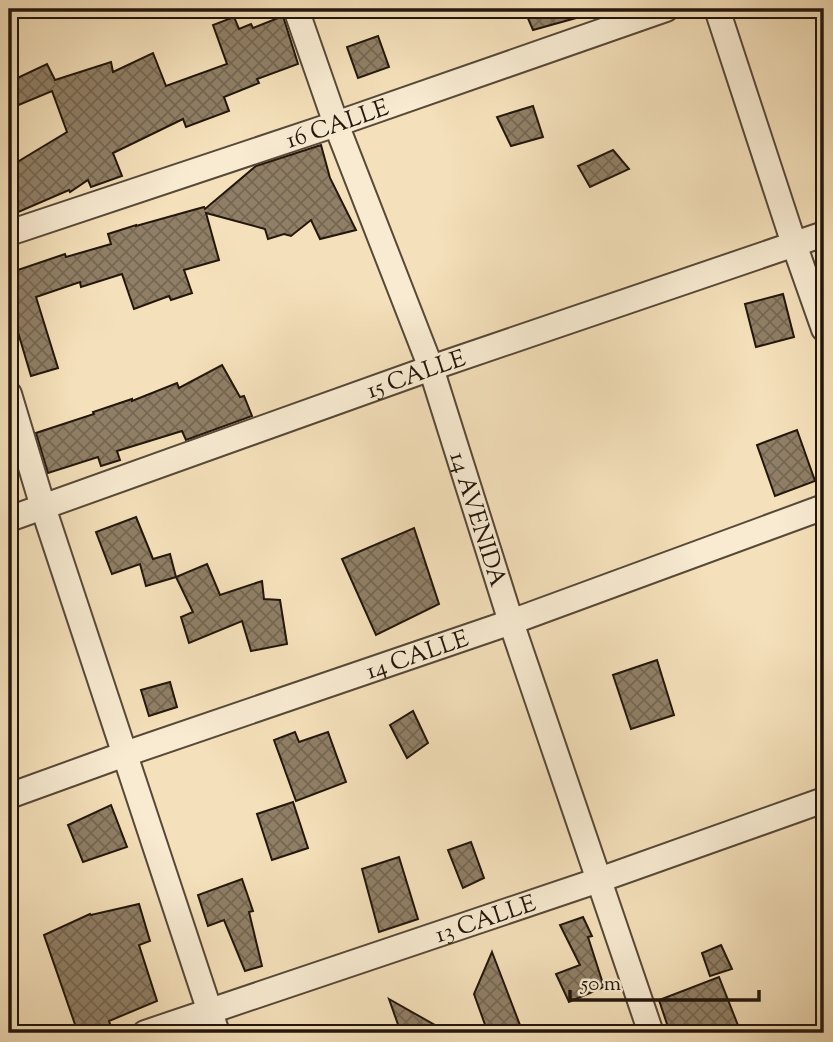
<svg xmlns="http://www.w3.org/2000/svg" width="833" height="1042" font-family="'Sorts Mill Goudy',serif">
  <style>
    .building { fill: url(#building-cross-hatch); stroke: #23160c; stroke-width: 2 }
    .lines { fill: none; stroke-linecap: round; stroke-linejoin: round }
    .street-casing { stroke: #574838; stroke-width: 28 }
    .street { stroke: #f8ebd2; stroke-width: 24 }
    .labels { text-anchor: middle; stroke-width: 5; stroke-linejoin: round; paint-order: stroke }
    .street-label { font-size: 24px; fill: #23160c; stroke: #f8ebd2 }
  </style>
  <defs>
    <pattern id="building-cross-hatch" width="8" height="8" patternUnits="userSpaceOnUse" patternTransform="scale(1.75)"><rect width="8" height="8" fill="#907f66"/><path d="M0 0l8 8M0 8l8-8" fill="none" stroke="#756752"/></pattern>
  </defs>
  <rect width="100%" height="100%" fill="#f4e0ba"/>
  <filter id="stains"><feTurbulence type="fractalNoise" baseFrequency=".00286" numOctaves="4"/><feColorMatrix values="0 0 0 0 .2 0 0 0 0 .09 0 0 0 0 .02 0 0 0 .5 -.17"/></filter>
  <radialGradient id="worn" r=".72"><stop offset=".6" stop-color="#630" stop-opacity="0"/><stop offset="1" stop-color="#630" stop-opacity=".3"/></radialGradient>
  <g class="building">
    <polygon points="524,9 586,9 587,15 533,30"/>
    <polygon points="283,16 298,64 257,79 259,83 224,97 229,111 186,127 183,119 113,153 122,176 91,187 88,180 70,192 69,190 9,216 9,167 67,132 52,91 9,109 9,82 47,64 55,80 111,62 113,72 153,53 166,86 227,64 213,25 234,17 239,29 251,24 253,28"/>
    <polygon points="378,36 389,67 358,78 347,47"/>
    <polygon points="533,106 543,137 511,146 497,117"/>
    <polygon points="321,145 330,178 356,230 320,239 311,220 291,236 284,234 268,239 265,229 206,213 219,260 184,270 192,293 171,300 169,296 134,309 122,274 81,287 80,282 36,297 58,368 31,376 9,302 9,273 65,254 66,257 111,244 108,234 136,225 136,226 204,207 205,209 256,166"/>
    <polygon points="613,150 629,169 590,187 578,166"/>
    <polygon points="783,294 794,337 756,347 745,304"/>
    <polygon points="222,365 240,397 244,396 252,416 186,440 182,431 117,451 120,460 101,466 98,457 48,473 36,433 94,414 93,412 132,399 132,401 177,383 179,388"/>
    <polygon points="797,430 815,481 775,496 757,445"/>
    <polygon points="136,517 153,559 170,554 176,577 146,586 140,564 112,574 96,532"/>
    <polygon points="414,528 439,604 376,635 342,559"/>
    <polygon points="207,564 220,595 262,581 264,599 280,600 287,644 251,651 242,621 189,643 181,617 193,612 176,577"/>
    <polygon points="657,660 674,715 631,729 613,675"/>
    <polygon points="170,682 177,707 149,716 141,690"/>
    <polygon points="413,711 428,743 407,758 390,725"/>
    <polygon points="295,732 299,742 328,732 346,782 296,801 274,740"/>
    <polygon points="293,802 308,848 272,860 257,814"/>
    <polygon points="111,805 127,847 83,862 68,825"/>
    <polygon points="471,842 484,878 463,888 448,850"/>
    <polygon points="399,857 418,919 379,932 362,869"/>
    <polygon points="242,879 253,911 249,912 262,966 245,971 224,920 208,926 198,895"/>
    <polygon points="139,904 150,941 139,945 157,1001 109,1021 113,1033 78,1033 44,935 90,914 91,915"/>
    <polygon points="583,917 592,936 588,937 604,987 569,1002 556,974 580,965 560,925"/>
    <polygon points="721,945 732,969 710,976 702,953"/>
    <polygon points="492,952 523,1033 488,1033 474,994"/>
    <polygon points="719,977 741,1033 670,1033 659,1000"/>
    <polygon points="389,999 449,1033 401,1033"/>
  </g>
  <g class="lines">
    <g class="street-casing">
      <g id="street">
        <path id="s1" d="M296 9 336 124 431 368 511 622 651 1033"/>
        <polyline points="717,9 794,244 824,329"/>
        <path id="s2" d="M9 233 336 124 666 9"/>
        <polyline points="9,394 43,507 217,1033"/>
        <path id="s3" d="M9 519 431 368 824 234"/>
        <path id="s4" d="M9 796 125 754 511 622 824 507"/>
        <path id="s5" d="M145 1033 599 880 824 800"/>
      </g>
    </g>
    <use href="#street" class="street"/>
  </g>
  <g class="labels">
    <g class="street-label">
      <text dy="8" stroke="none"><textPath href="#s2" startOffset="346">16 CALLE</textPath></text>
      <text dy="8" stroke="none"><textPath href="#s3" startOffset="432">15 CALLE</textPath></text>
      <text dy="8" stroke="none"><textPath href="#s1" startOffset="542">14 AVENIDA</textPath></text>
      <text dy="8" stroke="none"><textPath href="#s4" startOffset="432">14 CALLE</textPath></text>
      <text dy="8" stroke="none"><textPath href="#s5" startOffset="359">13 CALLE</textPath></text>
    </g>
  </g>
  <rect width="833" height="1042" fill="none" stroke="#f4e0ba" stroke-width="35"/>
  <rect x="10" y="10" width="812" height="1021" fill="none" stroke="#23160c" stroke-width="3.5"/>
  <rect x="18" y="18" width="798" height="1007" fill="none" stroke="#23160c" stroke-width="2"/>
  <path d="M570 990v10h189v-10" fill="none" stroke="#23160c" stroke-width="3.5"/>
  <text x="581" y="990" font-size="21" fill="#23160c" stroke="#f8ebd2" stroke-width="5" paint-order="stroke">50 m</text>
  <rect width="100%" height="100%" filter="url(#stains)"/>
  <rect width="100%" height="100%" fill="url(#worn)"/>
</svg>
